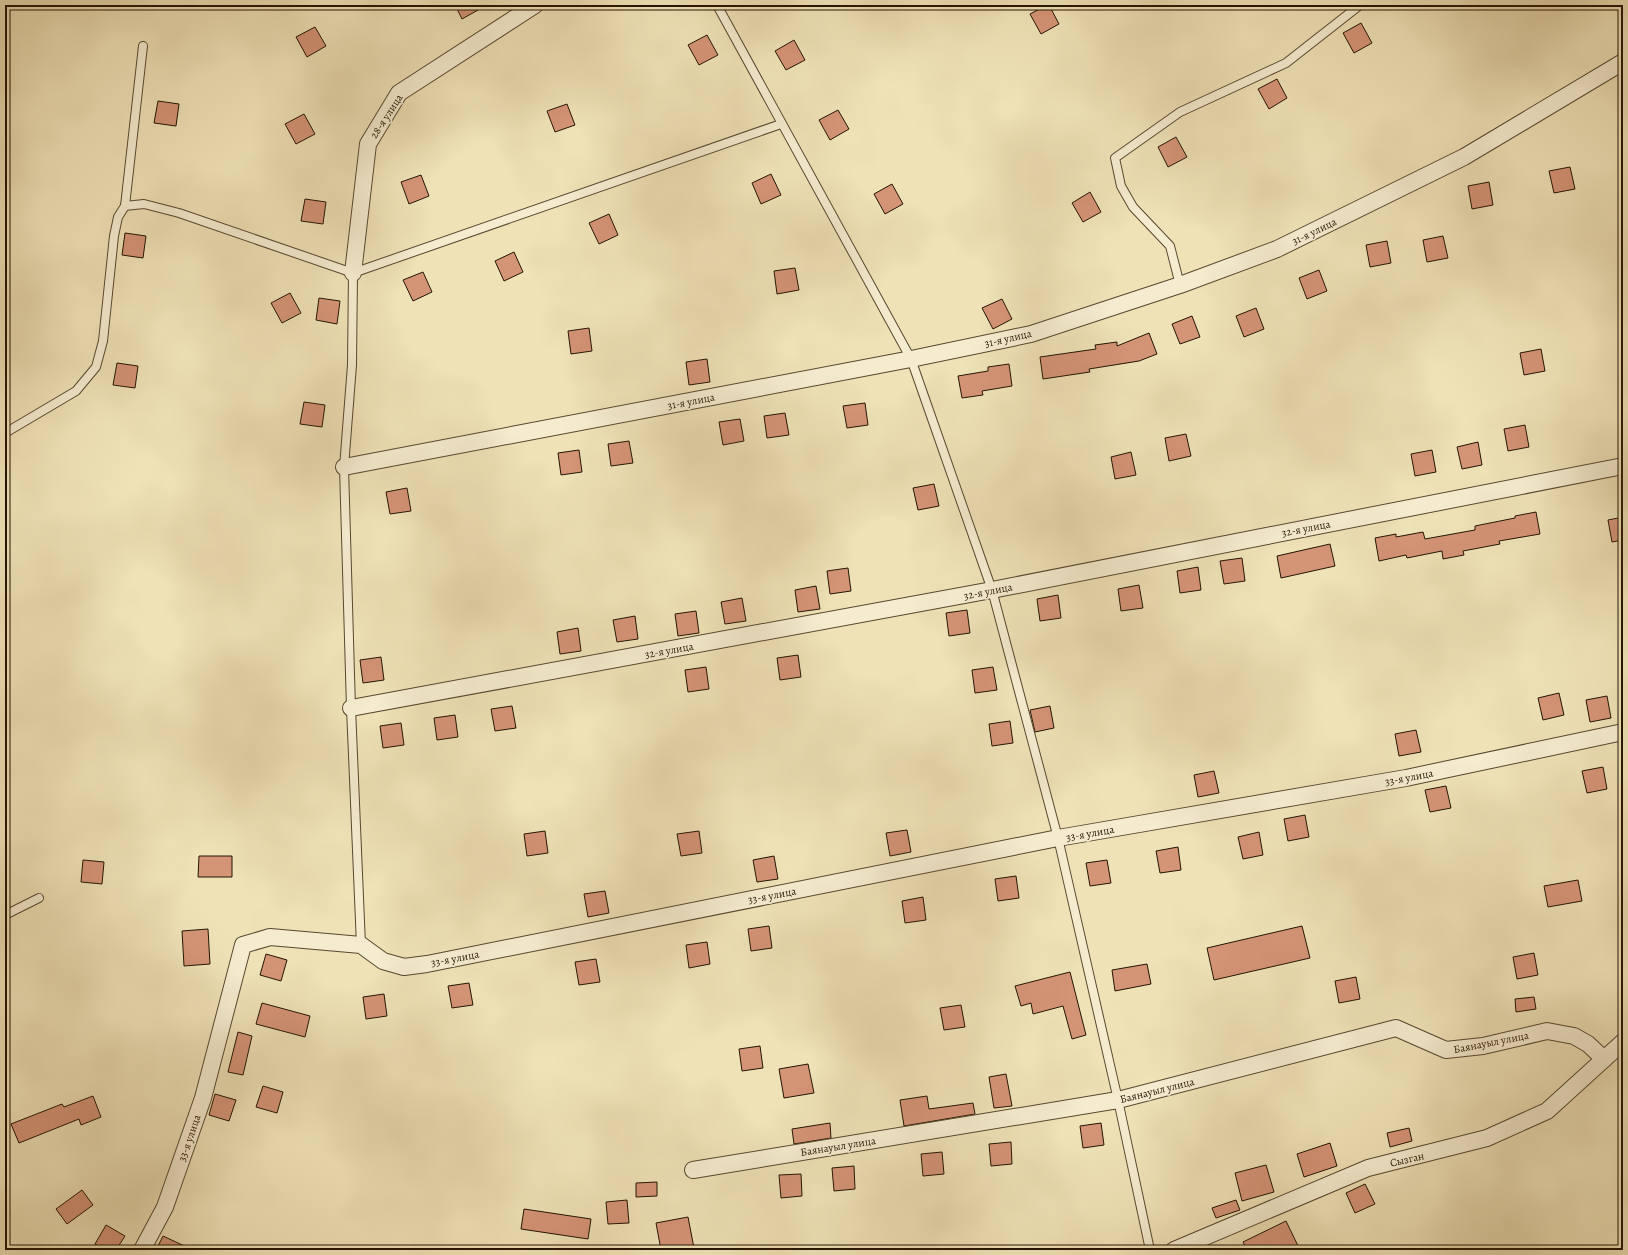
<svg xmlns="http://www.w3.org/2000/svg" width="1628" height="1255" font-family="Alegreya,serif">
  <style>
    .building { fill: #d49476; stroke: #241402 }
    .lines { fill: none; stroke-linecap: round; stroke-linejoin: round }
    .service-casing { stroke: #57482f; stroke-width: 10 }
    .minor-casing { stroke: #57482f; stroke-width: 18 }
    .service { stroke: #f5ecd0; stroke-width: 8 }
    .minor { stroke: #f5ecd0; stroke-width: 16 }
    .labels { text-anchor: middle; stroke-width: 3.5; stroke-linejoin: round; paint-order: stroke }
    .street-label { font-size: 11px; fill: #241402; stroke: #f5ecd0 }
  </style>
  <rect width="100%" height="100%" fill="#efe2b7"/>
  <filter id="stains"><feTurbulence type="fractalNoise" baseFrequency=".005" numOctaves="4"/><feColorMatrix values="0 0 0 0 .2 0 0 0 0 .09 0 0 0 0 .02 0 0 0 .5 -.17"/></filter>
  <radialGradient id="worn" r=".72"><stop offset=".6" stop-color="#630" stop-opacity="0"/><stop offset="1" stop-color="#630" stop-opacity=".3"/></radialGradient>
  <g class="building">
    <polygon points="455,5 487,5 462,19"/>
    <polygon points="1047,5 1049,5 1059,24 1041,34 1030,14"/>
    <polygon points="1361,23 1372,43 1354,53 1343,33"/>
    <polygon points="315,27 326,46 307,57 296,37"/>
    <polygon points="707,35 718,55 699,65 688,45"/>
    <polygon points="794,40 805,60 786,70 775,51"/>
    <polygon points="1277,79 1287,98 1269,109 1258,89"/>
    <polygon points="158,101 179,104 176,126 154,123"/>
    <polygon points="567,104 575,125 555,132 547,111"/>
    <polygon points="838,110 849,129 830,140 819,120"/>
    <polygon points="304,114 315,134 296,144 285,124"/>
    <polygon points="1176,137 1187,157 1168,167 1158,147"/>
    <polygon points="1570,167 1575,189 1554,193 1549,171"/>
    <polygon points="771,174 781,195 761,204 752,183"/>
    <polygon points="421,175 429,196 409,204 401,182"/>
    <polygon points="1489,182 1493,205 1472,209 1468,186"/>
    <polygon points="892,184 903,204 885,214 874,194"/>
    <polygon points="1090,192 1101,212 1083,222 1072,203"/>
    <polygon points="305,199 326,202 323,224 301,221"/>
    <polygon points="609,214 618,235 599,244 589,223"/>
    <polygon points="125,233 146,236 143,258 122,255"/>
    <polygon points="1443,236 1448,258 1427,262 1423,240"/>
    <polygon points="1387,241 1391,263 1370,267 1366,245"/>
    <polygon points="514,252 523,272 504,281 495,261"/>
    <polygon points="795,268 799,290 777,294 774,271"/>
    <polygon points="1319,270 1327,291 1307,299 1299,278"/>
    <polygon points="423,272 432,292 413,301 403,280"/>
    <polygon points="290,293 301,313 282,323 271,303"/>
    <polygon points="319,298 340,301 337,324 316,320"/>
    <polygon points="1002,299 1012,319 993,329 982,308"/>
    <polygon points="1256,308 1264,329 1244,337 1236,316"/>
    <polygon points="1192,316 1200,337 1180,344 1172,324"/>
    <polygon points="589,328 592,351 571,354 568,331"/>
    <polygon points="1149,333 1157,354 1139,361 1089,369 1090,372 1043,379 1040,357 1096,349 1095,345 1117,342 1117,346"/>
    <polygon points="1541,349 1545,371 1524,375 1520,353"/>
    <polygon points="707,359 710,382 689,385 686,362"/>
    <polygon points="117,363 138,366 135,388 113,385"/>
    <polygon points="1009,364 1012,386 982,391 983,395 962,398 958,376 988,371 988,367"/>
    <polygon points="304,402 325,405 322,427 300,424"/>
    <polygon points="865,403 868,425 847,428 843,406"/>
    <polygon points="785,413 789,435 767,438 764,416"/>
    <polygon points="740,419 744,441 723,445 719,422"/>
    <polygon points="1525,425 1529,447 1508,451 1504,429"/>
    <polygon points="1186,434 1191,456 1169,461 1165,438"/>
    <polygon points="629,441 633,463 611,466 608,444"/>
    <polygon points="1478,442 1482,465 1462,469 1457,447"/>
    <polygon points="579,450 582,472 561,475 558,453"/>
    <polygon points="1432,450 1436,472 1415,476 1411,454"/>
    <polygon points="1131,452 1136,475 1115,479 1111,457"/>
    <polygon points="934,484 939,506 918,510 913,488"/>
    <polygon points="407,488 411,511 390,514 386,492"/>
    <polygon points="1536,512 1540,534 1499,541 1500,544 1463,551 1464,555 1443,559 1442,551 1407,558 1406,555 1379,561 1375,538 1396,534 1396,537 1423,532 1425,539 1475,530 1475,526 1515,518 1515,516"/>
    <polygon points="1623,517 1623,540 1612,542 1608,520"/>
    <polygon points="1330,544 1335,566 1281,578 1277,556"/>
    <polygon points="1242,558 1245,581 1224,584 1220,561"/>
    <polygon points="1198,567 1201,590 1180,593 1177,571"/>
    <polygon points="848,568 851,591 830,594 827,571"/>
    <polygon points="1139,585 1143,608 1121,611 1118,589"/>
    <polygon points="816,586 820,609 798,612 795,590"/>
    <polygon points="1058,595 1061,618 1040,621 1037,599"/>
    <polygon points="742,598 746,621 725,624 721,602"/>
    <polygon points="967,610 970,633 949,636 946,613"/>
    <polygon points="696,611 699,633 678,636 675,614"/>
    <polygon points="635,616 638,639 617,642 613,620"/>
    <polygon points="578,628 581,651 560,654 557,632"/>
    <polygon points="798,655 801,677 780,680 777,658"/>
    <polygon points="381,657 384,680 363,683 360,660"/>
    <polygon points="706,667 709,689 688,692 685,670"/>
    <polygon points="993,667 997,690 975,693 972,670"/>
    <polygon points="1559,693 1564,715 1543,720 1538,698"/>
    <polygon points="1607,696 1611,718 1590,722 1586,700"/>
    <polygon points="512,706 516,728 495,731 491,709"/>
    <polygon points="1050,706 1054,728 1035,732 1030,710"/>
    <polygon points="455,715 458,737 437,740 434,718"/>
    <polygon points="1010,721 1013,743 992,746 989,724"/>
    <polygon points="401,723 404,745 383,748 380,726"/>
    <polygon points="1416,730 1421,752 1399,756 1395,734"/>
    <polygon points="1603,767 1607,789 1587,793 1582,771"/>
    <polygon points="1214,771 1219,793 1198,797 1194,775"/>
    <polygon points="1446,786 1451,808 1430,812 1425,790"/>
    <polygon points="1305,815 1309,837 1288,841 1284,819"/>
    <polygon points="907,830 911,852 890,856 886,833"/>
    <polygon points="545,831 548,853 527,856 524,834"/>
    <polygon points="699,831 702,853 681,856 677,834"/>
    <polygon points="1259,832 1263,855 1243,859 1238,837"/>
    <polygon points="1178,847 1181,870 1160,873 1156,851"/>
    <polygon points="199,856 232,856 232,877 198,877"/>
    <polygon points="774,856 778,879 757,882 753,860"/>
    <polygon points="83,860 104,862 102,884 81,882"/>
    <polygon points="1107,860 1111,883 1090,886 1086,863"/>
    <polygon points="1016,876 1019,898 998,901 995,879"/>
    <polygon points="1578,880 1582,901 1548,907 1544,886"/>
    <polygon points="605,891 609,913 588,917 584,894"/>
    <polygon points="923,897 926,920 905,923 902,901"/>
    <polygon points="769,926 772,948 751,951 748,929"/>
    <polygon points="1302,926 1310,958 1214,980 1207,948"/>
    <polygon points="208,929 210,964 184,966 182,931"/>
    <polygon points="707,942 710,964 689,968 686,945"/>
    <polygon points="1534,953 1538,975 1517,979 1513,957"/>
    <polygon points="266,954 287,960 281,981 260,975"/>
    <polygon points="596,959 600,982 579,985 575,962"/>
    <polygon points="1147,964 1151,984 1115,991 1112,970"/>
    <polygon points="1070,972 1086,1035 1072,1039 1063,1006 1033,1014 1031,1003 1021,1006 1015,986"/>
    <polygon points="1356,977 1360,999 1339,1003 1335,981"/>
    <polygon points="469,983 473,1005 452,1008 448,986"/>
    <polygon points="384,994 387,1016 366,1019 363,997"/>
    <polygon points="1534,997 1536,1009 1516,1012 1515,999"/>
    <polygon points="262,1003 310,1016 305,1037 256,1024"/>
    <polygon points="961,1005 965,1027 944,1030 940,1008"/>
    <polygon points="238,1032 252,1036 243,1075 228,1072"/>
    <polygon points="760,1046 763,1068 742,1071 739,1049"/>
    <polygon points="808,1064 814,1093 784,1098 779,1069"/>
    <polygon points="1006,1074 1012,1106 994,1108 989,1077"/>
    <polygon points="263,1086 283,1092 277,1113 256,1107"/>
    <polygon points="215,1094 236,1100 229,1121 209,1115"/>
    <polygon points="93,1096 101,1117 81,1125 79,1119 19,1143 11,1124 62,1104 64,1107"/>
    <polygon points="927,1096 929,1109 973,1103 975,1114 904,1126 900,1100"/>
    <polygon points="830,1123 831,1138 794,1144 792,1129"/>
    <polygon points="1101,1123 1104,1145 1083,1148 1080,1126"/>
    <polygon points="1409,1128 1412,1141 1390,1147 1387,1133"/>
    <polygon points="1011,1142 1012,1164 991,1166 989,1144"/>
    <polygon points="1330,1143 1337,1166 1304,1177 1297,1154"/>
    <polygon points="942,1152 944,1174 923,1176 921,1154"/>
    <polygon points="1266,1165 1274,1192 1242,1201 1235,1173"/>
    <polygon points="854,1166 855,1189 834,1191 832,1168"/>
    <polygon points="801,1174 802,1196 781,1198 779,1175"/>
    <polygon points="657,1182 657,1196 636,1197 636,1183"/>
    <polygon points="1365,1184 1375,1204 1355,1213 1346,1193"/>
    <polygon points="82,1190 93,1205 67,1224 56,1209"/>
    <polygon points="627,1200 629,1223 608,1224 606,1202"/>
    <polygon points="1236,1200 1240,1210 1216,1218 1212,1208"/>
    <polygon points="524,1209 591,1219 588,1239 521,1229"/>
    <polygon points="688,1217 694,1248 682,1250 661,1250 656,1223"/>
    <polygon points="1286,1221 1300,1250 1247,1250 1243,1242"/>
    <polygon points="106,1225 125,1236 116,1250 104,1250 95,1244"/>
    <polygon points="163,1236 193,1250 156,1250"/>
  </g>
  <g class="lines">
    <g class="service-casing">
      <g id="service">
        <polyline points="717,5 911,359 992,590 1058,838 1118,1100 1150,1250"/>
        <polyline points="125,206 143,46"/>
        <polyline points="353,273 352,365 344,467 351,708 361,945"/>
        <polyline points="1180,285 1170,246 1133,207 1121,186 1115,158 1180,112 1286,63 1360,5"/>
        <polyline points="5,433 76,391 96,367 103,341 114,236 118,217 125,206 144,204 179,213 353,273 781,124"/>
        <polyline points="5,915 39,898"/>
      </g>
    </g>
    <g class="minor-casing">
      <g id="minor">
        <polyline points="353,273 368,144 399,93 535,5"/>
        <polyline points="344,467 911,359 1031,334 1180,285 1277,249 1464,157 1623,62"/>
        <polyline points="351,708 992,590 1623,466"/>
        <polyline points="693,1170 1118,1100 1396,1028 1446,1050 1483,1046 1547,1031 1574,1036 1588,1044 1604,1059"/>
        <polyline points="142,1250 165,1207 203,1098 243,945 270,937 361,945 383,961 404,967 427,964 1058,838 1406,778 1623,732"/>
        <polyline points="1174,1250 1368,1168 1487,1138 1547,1111 1623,1042"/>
      </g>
    </g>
    <use href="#service" class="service"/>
    <use href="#minor" class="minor"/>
  </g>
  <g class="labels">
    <g class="street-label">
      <text transform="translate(386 116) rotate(-57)" y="4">28-я улица</text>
      <text transform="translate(1314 231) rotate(-26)" y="4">31-я улица</text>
      <text transform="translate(1008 338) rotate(-13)" y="4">31-я улица</text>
      <text transform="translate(691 401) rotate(-11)" y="4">31-я улица</text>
      <text transform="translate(1306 528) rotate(-11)" y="4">32-я улица</text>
      <text transform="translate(988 591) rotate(-11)" y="4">32-я улица</text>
      <text transform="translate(669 650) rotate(-10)" y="4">32-я улица</text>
      <text transform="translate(1409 777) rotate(-11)" y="4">33-я улица</text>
      <text transform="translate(1090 833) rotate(-10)" y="4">33-я улица</text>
      <text transform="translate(772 895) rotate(-11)" y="4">33-я улица</text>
      <text transform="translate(455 958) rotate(-11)" y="4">33-я улица</text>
      <text transform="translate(1491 1042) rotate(-11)" y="4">Баянауыл улица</text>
      <text transform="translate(1157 1090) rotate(-14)" y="4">Баянауыл улица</text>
      <text transform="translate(189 1138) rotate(-71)" y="4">33-я улица</text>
      <text transform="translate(838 1146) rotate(-9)" y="4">Баянауыл улица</text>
      <text transform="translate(1407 1159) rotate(-13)" y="4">Сызган</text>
    </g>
  </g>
  <rect width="1628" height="1255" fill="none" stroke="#efe2b7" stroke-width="20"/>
  <rect x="6" y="6" width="1616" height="1243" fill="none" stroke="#241402" stroke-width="2"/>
  <rect x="10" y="10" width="1608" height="1235" fill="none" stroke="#241402"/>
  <rect width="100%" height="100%" filter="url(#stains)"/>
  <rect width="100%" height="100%" fill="url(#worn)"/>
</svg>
